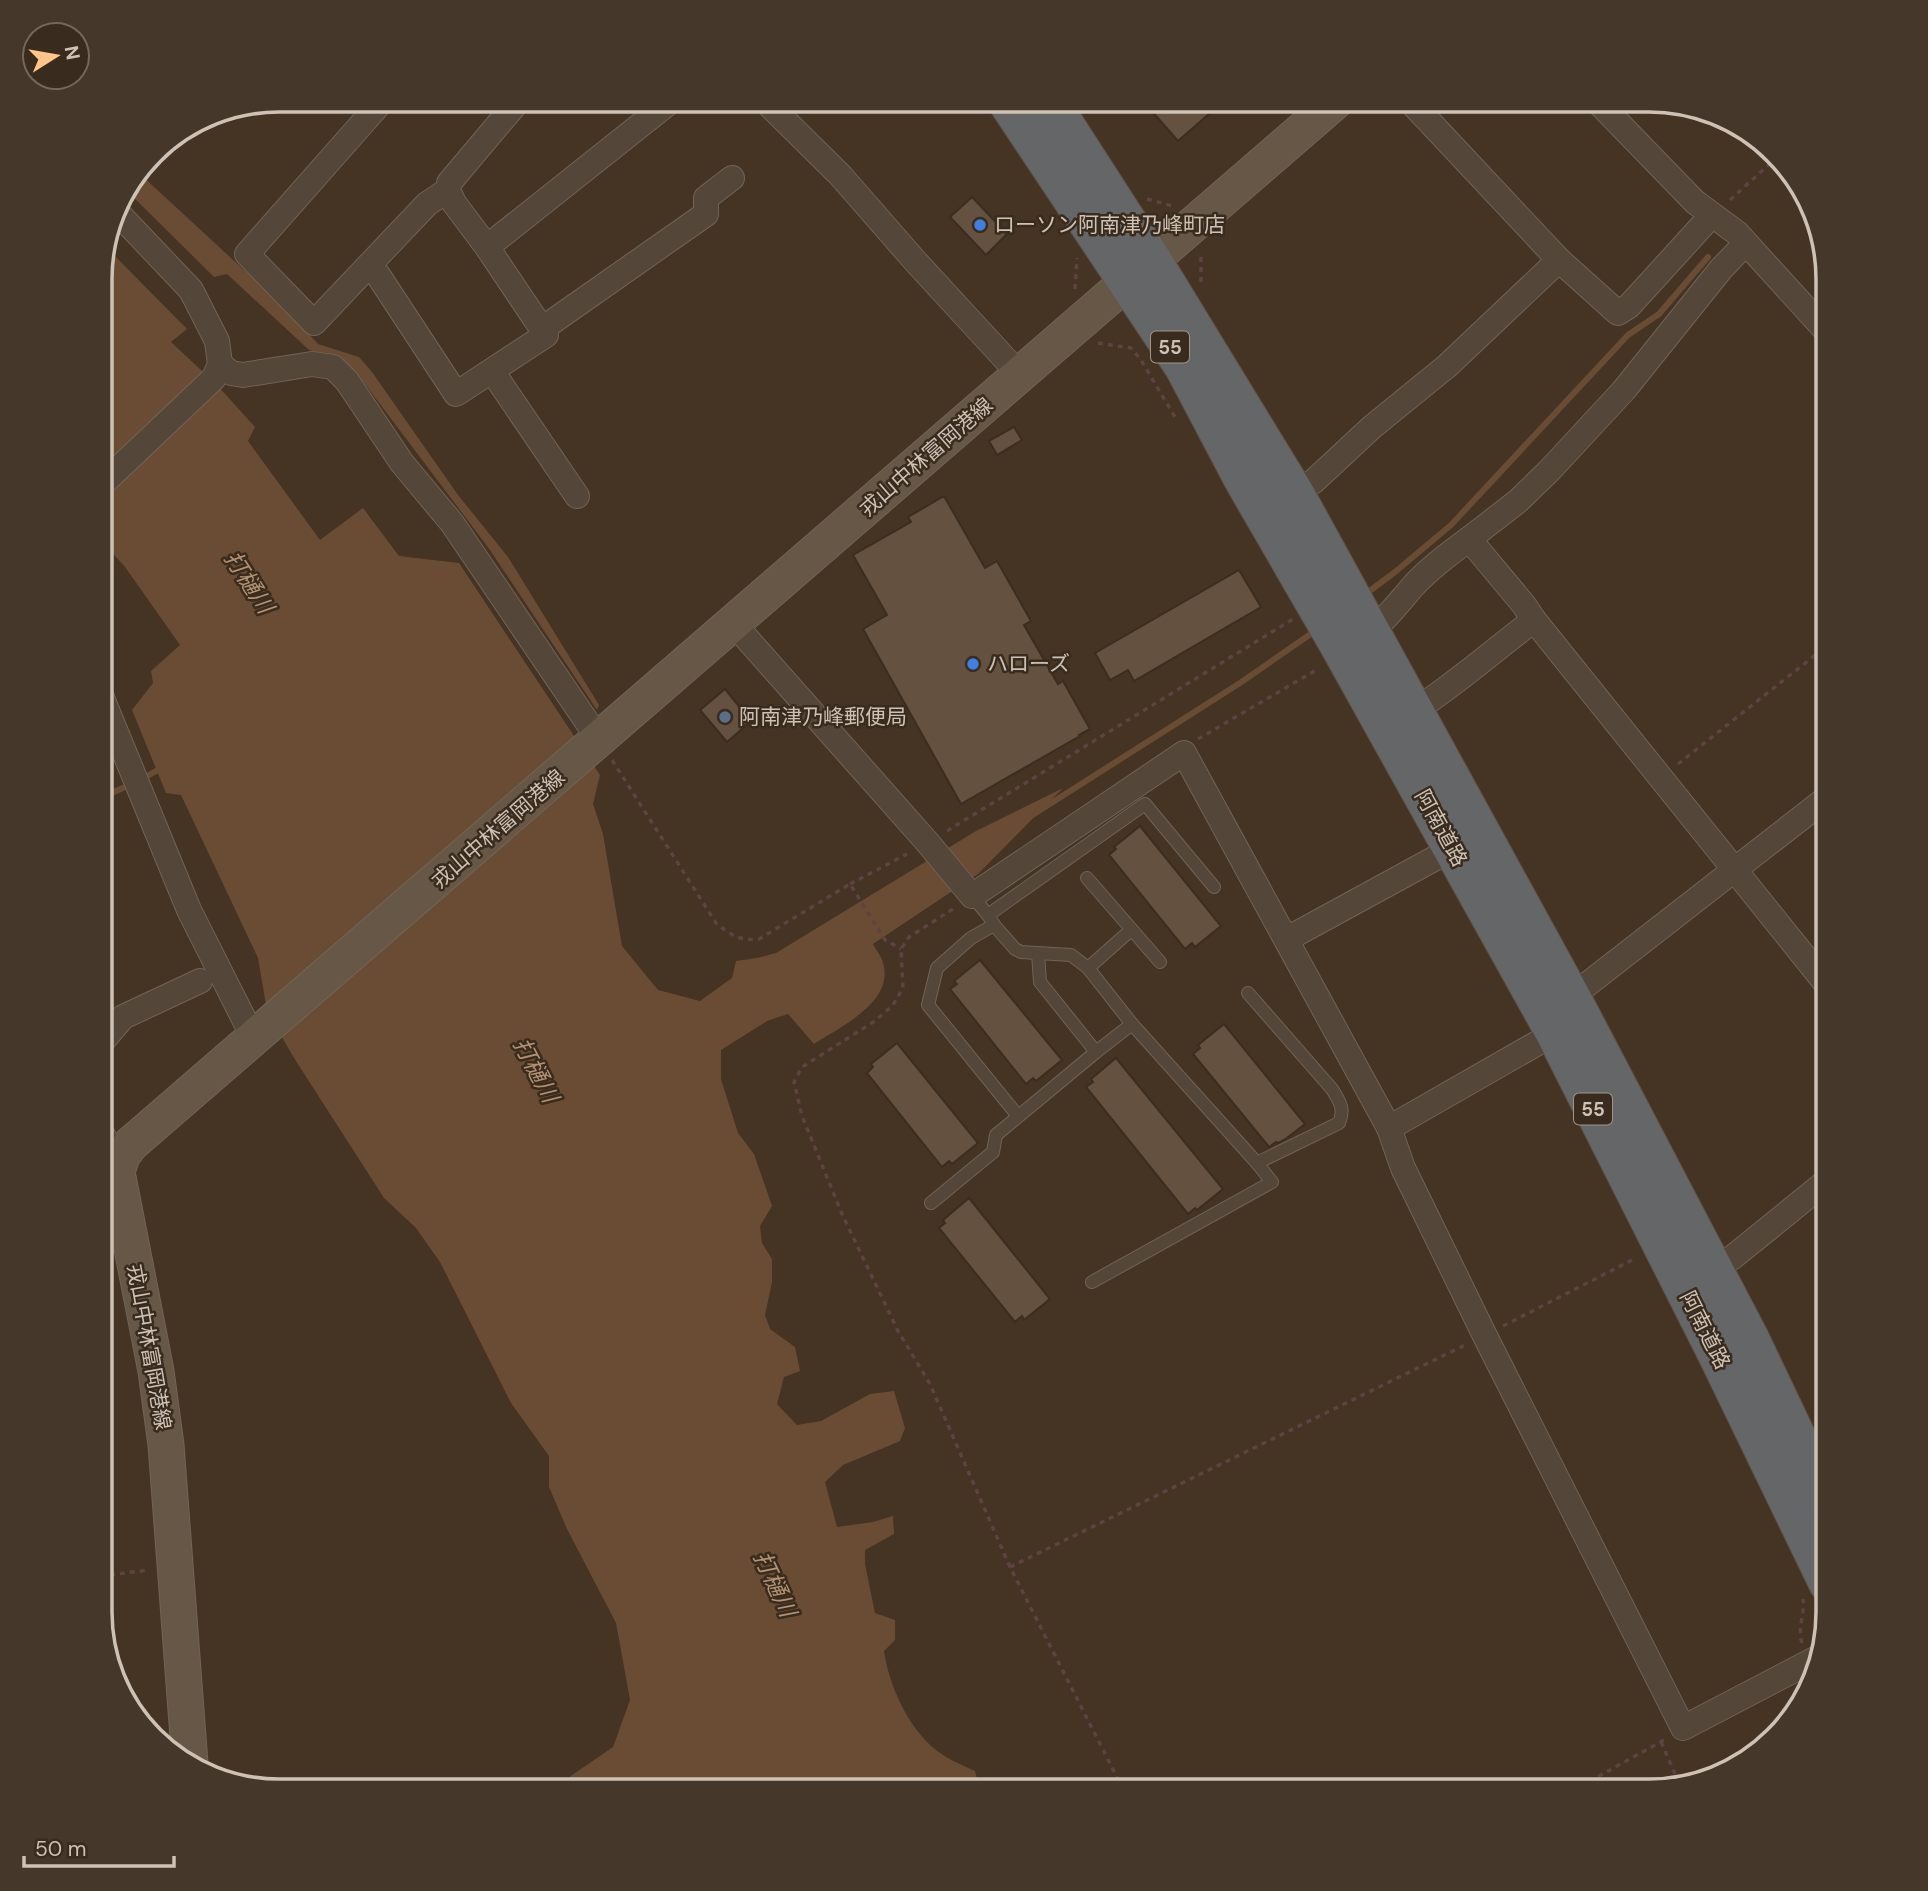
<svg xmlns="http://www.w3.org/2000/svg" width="1928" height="1891" font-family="'DM Sans','Noto Sans JP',sans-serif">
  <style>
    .water { fill: #694c33 }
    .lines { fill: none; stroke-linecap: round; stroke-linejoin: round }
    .stream { stroke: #694c33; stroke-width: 6 }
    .building { fill: #64513f; stroke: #3b2d1f; stroke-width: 2 }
    .service-casing { stroke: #716457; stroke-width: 14 }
    .minor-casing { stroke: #716457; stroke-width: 26 }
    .secondary-casing { stroke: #716457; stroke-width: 37 }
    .trunk-casing { stroke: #5e5143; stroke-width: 40 }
    .path { stroke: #5f4242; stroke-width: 3.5; stroke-dasharray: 5 5; stroke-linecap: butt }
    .service { stroke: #544639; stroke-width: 12 }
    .minor { stroke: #544639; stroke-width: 24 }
    .secondary { stroke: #675746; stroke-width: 35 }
    .trunk { stroke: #646668; stroke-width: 38 }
    .shop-dot { fill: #3f7fe0; stroke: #392b1d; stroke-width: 2.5 }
    .service-dot { fill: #5c6f8a; stroke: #392b1d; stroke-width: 2.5 }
    .labels { text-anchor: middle; stroke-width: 5; stroke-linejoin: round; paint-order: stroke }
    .shield { fill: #392b1d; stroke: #a19588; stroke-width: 2 }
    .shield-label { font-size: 19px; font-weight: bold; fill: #cec2b6 }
    .poi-label { font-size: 21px; fill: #cec2b6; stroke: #392b1d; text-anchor: start }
    .street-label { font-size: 21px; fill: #cec2b6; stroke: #392b1d }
    .water-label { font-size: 23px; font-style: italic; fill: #b49173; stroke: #392b1d }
    .rim { fill: none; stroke: #cec2b6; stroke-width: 3.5 }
  </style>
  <rect width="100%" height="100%" fill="#453324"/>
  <g class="water">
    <polygon points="139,173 283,306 318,344 359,357 372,372 458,495 508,557 599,705 597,710 490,550 355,371 329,356 309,350 227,274 214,277 126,190"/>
    <path d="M106 247 187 329 171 342 217 385 255 427 248 441 320 540 363 508 399 556 459 563 600 775 593 804 603 834 622 946 658 990 700 1001 732 978 736 961 757 958 776 953 976 831 1063 788 978 874 873 944C876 950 882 957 883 963 895 1002 840 1027 814 1044L788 1014 767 1021 721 1050V1079L738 1133 754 1154 772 1206 760 1226 762 1243 772 1259V1282L765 1315 770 1329 795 1347 800 1371 784 1377 777 1404 797 1425 821 1421 870 1394 894 1391 905 1428 900 1441 843 1465 825 1482 837 1527 873 1522 893 1516 894 1534 865 1550V1564L875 1613 895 1620V1640L884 1651C889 1685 908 1728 936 1750 947 1759 962 1765 975 1771L980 1791H657L635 1784 615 1791H545L559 1784 613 1747 630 1700 616 1623 567 1529 549 1487V1456L511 1403 440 1262 416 1228 384 1198 294 1058 267 1011 258 958 181 795 166 793 132 710 153 683 151 671 180 645 125 567 100 539V267Z"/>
  </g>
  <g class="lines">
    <g class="stream">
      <polyline points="1363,596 1395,572 1451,525 1628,335 1659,314 1708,257"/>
      <polyline points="142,779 163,767"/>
      <polyline points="100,798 132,784"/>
      <polyline points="1034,814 1240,683 1315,631"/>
    </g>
  </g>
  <g class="building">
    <polygon points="1142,100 1225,100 1178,141"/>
    <polygon points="972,197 1007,234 986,255 950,217"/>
    <polygon points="1014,427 1022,440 997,455 989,441"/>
    <polygon points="944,496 985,568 997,561 1031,621 1024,625 1058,684 1063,681 1090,729 1079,735 1080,736 961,804 863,629 887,615 853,555 911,522 908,517"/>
    <polygon points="1239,570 1261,607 1134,681 1128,670 1110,680 1095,653"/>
    <polygon points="725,689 751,721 727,742 700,710"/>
    <polygon points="1140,826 1221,926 1195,947 1192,943 1185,949 1109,855 1116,849 1114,847"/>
    <polygon points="980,960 1062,1060 1036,1081 1033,1078 1026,1084 950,989 957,984 954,981"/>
    <polygon points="1224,1024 1305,1124 1287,1138 1278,1143 1276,1142 1269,1147 1193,1054 1200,1048 1198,1045"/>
    <polygon points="897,1043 978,1143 952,1164 949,1161 942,1167 867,1073 873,1067 871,1064"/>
    <polygon points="1116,1058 1223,1189 1197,1210 1195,1208 1188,1214 1086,1087 1093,1082 1091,1079"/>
    <polygon points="969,1198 1050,1299 1024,1320 1022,1316 1015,1322 939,1228 945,1223 943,1220"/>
  </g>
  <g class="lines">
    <g class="service-casing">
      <g id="service">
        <polyline points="1087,878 1160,962"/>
        <polyline points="972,896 988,915 1145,804 1214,887"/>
        <polyline points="988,915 994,925 971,938 937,968 928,1005 1018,1116"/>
        <polyline points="994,925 1015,949 1021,952 1071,955 1088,968 1131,930"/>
        <polyline points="1038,953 1040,982 1096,1052 1132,1024"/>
        <path d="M1088 968 1132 1024 1257 1163 1339 1123C1345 1109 1340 1102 1332 1089L1248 993"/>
        <polyline points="931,1203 993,1152 996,1135 1096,1052"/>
        <polyline points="1092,1282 1272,1182 1257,1163"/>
      </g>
    </g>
    <g class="minor-casing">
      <g id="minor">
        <polyline points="383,100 247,254 314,323 427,204 448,190"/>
        <polyline points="764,100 840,175 916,262 1020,375"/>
        <polyline points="1596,100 1695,202 1737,233 1828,333"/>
        <polyline points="487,247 672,100"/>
        <polyline points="1559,260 1618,313 1629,306 1711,216"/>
        <polyline points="367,267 378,275 456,394 546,335 487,247 454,203 448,190 449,183 519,100"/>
        <polyline points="542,329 706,214 706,198 732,178"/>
        <polyline points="220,364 231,373 243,375 312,364 333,367 347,381 402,463 452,523 600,741"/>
        <polyline points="492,371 577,496"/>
        <polyline points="100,486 214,378 220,364 217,341 191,290 115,210"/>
        <polyline points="1295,494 1314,481 1372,427 1447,366 1559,260 1409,100"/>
        <polyline points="1469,539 1518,501 1549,471 1624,390 1721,269 1745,244"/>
        <polyline points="734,624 928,843 972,896 1184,753 1389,1128 1403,1168 1485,1336 1683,1728 1819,1657"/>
        <path d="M1370 633C1387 618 1400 601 1415 584 1431 567 1450 553 1469 539L1524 605 1534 620"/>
        <polyline points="100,693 189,910 254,1039"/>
        <path d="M1414 711C1456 684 1493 651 1534 620L1828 986"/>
        <polyline points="1287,939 1452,849"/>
        <polyline points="100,1044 123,1017 200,981"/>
        <polyline points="1389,1128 1555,1033 1571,997 1828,797"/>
        <polyline points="100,1129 118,1167"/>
        <polyline points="1714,1269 1733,1257 1828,1180"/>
      </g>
    </g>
    <g class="secondary-casing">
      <polyline id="secondary" points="190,1763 166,1445 156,1371 117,1172 122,1156 131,1144 1337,100"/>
    </g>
    <g class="trunk-casing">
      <g id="trunk">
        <polyline points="1006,100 1184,367 1243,479 1339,645 1555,1033 1717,1354 1828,1583"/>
        <polyline points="1049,100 1152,260 1295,494 1571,997 1750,1339 1828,1503"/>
      </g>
    </g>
    <g class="path">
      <polyline points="1147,199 1173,206"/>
      <polyline points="1730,200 1775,159"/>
      <polyline points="1201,282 1201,255"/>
      <polyline points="1075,289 1077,258"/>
      <polyline points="1098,343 1131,348 1141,360 1175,417"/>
      <polyline points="1198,739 1318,669"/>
      <path d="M612 760 716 923C730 935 740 941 759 939L850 884 885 940 901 949"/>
      <polyline points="1678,764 1828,645"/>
      <polyline points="947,831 1293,619"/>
      <polyline points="850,884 907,854"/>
      <polyline points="953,909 909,937 901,949 903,988 893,1005 875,1021 802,1067 794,1082 802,1116 842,1214 898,1331 930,1384 1010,1567 1124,1791"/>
      <polyline points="1503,1326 1636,1258"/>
      <polyline points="1010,1567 1465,1345"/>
      <polyline points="100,1576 149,1570"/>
      <path d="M1802 1643C1797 1629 1805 1614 1803 1599"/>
      <polyline points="1661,1742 1680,1785"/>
      <polyline points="1572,1791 1664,1740"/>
    </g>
    <use href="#service" class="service"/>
    <use href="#minor" class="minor"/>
    <use href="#secondary" class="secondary"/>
    <use href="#trunk" class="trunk"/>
  </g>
  <g class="shop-dot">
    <circle cx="980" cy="225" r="7"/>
    <circle cx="973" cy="664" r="7"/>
  </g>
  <circle class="service-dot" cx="725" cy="717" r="7"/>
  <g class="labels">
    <g class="shield">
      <rect x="1151" y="331.5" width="38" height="31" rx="5"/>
      <rect x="1574" y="1093.5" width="38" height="31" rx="5"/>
    </g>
    <g class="shield-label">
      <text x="1170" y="354">55</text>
      <text x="1593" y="1116">55</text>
    </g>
    <g class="poi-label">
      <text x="994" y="232">ローソン阿南津乃峰町店</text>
      <text x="987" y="671">ハローズ</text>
      <text x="739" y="724">阿南津乃峰郵便局</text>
    </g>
    <g class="street-label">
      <text transform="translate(926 457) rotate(-41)" y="7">戎山中林富岡港線</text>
      <text transform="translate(1441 828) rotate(61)" y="7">阿南道路</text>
      <text transform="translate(498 829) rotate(-41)" y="7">戎山中林富岡港線</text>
      <text transform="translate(1705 1330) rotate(63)" y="7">阿南道路</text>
      <text transform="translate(149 1347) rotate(80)" y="7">戎山中林富岡港線</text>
    </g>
    <g class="water-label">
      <text transform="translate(249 582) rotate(57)" y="8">打樋川</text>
      <text transform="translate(536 1070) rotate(62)" y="8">打樋川</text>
      <text transform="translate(775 1584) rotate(65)" y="8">打樋川</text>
    </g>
  </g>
  <path d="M0 0H1928V1891H0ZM279 112H1649A167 167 0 0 1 1816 279V1612A167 167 0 0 1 1649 1779H279A167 167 0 0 1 112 1612V279A167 167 0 0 1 279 112Z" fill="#453729" fill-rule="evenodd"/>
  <path class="rim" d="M279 112H1649A167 167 0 0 1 1816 279V1612A167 167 0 0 1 1649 1779H279A167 167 0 0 1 112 1612V279A167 167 0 0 1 279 112Z"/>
  <g transform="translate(56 56) rotate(79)"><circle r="33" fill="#392b1d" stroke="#75675a" stroke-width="2"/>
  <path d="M0-5L12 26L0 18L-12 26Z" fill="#ffc589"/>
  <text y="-10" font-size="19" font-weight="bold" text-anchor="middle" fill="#cec2b6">N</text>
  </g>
  <path d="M24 1856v10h150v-10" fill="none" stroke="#cec2b6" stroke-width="3.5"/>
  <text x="35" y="1856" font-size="21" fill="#cec2b6" stroke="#392b1d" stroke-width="5" paint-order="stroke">50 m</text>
</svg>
